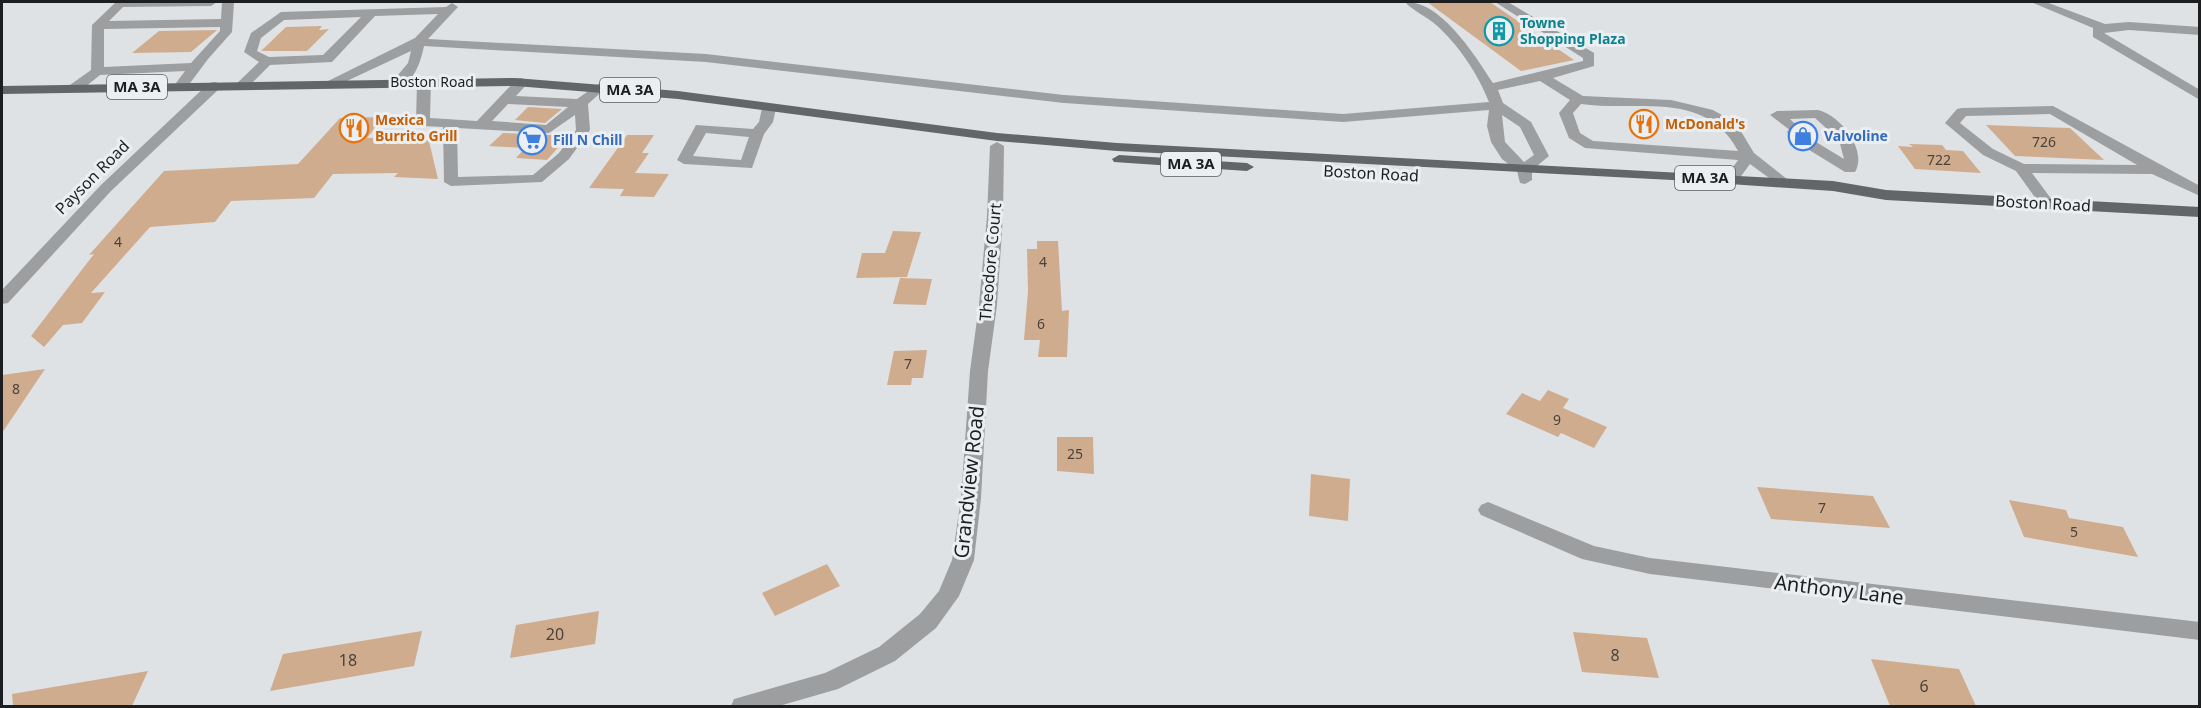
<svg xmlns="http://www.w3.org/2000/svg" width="2201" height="708" font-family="'Noto Sans',sans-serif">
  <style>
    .building { fill: #d0ac8e }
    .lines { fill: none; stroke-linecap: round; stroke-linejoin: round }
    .minor-tunnel { stroke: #b8bbbd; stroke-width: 14; stroke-dasharray: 14 7; stroke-linecap: butt }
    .minor { fill: #9c9e9f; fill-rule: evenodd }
    .major { fill: #636668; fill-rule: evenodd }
    .labels { text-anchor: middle; stroke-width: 6; stroke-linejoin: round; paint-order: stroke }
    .far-culture-label { font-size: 14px; font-weight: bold; fill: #0d838f; stroke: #eceff2; text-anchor: start }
    .far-street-label { font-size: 14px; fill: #1d1e1f; stroke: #eceff2 }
    .far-food-label { font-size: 14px; font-weight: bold; fill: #c56008; stroke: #eceff2; text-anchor: start }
    .far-shop-label { font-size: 14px; font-weight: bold; fill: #366cbe; stroke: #eceff2; text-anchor: start }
    .number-label { font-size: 14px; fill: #4a423b }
    .shield { fill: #eceff2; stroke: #5b5d5e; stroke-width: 1.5 }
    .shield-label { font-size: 15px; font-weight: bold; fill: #1d1e1f }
    .street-label { font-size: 16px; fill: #1d1e1f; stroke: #eceff2 }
    .near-number-label { font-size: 16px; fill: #4a423b }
    .near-street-label { font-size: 20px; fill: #1d1e1f; stroke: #eceff2 }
  </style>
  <rect width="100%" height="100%" fill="#dfe2e5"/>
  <g class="building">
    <polygon points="1427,2 1490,2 1574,60 1521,71"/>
    <polygon points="322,26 319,30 329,29 307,51 261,51 286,27"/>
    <polygon points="217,30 191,52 132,53 159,31"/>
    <polygon points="528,107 562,109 545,123 515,120"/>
    <polygon points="384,117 367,138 428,137 438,179 394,177 398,173 333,174 314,198 231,201 215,222 150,227 91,293 105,292 82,323 63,325 44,347 31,336 94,254 89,255 164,171 298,164 340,118"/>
    <polygon points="1986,125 2070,128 2104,160 2015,156"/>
    <polygon points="503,133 549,135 570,134 547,160 516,158 525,148 489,146"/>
    <polygon points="627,135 654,135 642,153 649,153 635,173 669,174 654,197 620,196 624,189 589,188"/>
    <polygon points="1909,144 1942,145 1946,150 1963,151 1981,173 1915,169 1898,146 1913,147"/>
    <polygon points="893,231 921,232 907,277 856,278 862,253 885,253"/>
    <polygon points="1037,241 1058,241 1062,311 1069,310 1067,357 1038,357 1040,340 1024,340 1028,291 1027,249 1037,249"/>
    <polygon points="900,278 932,279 926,305 893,304"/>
    <polygon points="927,350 923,378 912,378 911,385 887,385 894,351"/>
    <polygon points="45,369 2,433 2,375"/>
    <polygon points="1548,390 1569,399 1563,408 1607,427 1594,448 1561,433 1558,437 1506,414 1522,393 1540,401"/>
    <polygon points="1057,437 1093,437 1094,474 1057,471"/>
    <polygon points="1311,474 1350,479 1348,521 1309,516"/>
    <polygon points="1757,487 1873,496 1890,528 1771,519"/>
    <polygon points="2009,500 2066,510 2069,518 2123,527 2138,557 2024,537"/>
    <polygon points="827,564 840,586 775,616 762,593"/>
    <polygon points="599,611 595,644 510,658 516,625"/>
    <polygon points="422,631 414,666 270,691 283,654"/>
    <polygon points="1573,632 1647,638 1659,678 1582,672"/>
    <polygon points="1871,659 1959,669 1976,706 1890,706"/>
    <polygon points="148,671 132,706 13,706 12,694"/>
  </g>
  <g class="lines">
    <polyline class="minor-tunnel" points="1791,127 1811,145"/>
    <g class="minor">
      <path d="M116 2H217L211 6 123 7 109 21 221 19 222 2H234L232 32 208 59 185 90H175L173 87 185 71 100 75 80 91H70V85L91 70 92 25ZM220 27V31L191 63 104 67V29Z"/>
      <path d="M1405 2C1441 0 1476 57 1493 83L1583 61V58L1495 2H1508L1594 53V66L1553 78 1583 96 1671 100 1713 110 1729 119 1742 133 1754 153 1792 183 1785 187 1780 186 1750 164 1736 183H1726L1724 180 1738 160 1585 148 1569 138 1559 113 1570 100 1540 81 1498 90 1503 103 1531 122 1549 156 1532 170V180L1525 184 1520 183 1517 171 1502 159 1491 142 1487 126 1489 110 1343 122 1064 103 706 62 424 46C421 60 415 82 399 86L392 82 408 63 411 51 336 86H326L324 83 415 38 438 14 375 16 332 62 270 65 247 88H237L235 85 259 62 244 52 251 33 281 12 446 7 452 3 458 7 428 39 706 54 1064 95 1343 114 1489 102C1478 74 1458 44 1435 24 1426 16 1413 11 1405 2ZM361 17 323 55 269 57 257 51 261 38 284 20ZM1581 104C1637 112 1706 89 1738 151L1593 141 1580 133 1573 113ZM1502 115 1520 127 1534 155 1524 162 1505 142Z"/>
      <polygon points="2031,2 2046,2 2105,24 2129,22 2200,27 2200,35 2129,30 2104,33 2200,90 2200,100 2093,37 2093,28"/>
      <path d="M424 77 431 81 430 118 477 121 517 79 522 78 529 82 516 96 577 99 600 83 607 87 588 104 590 130 569 159 542 182 451 186 444 182 443 127 423 126 416 122 417 81ZM508 104 568 107 546 125 492 121ZM575 115 576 130 559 153 533 175 458 177 457 128 549 133Z"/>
      <polygon points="214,82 219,83 219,89 111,191 8,303 2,304 2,290 101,185 209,83"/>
      <path d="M769 104 776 108 773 122 764 134 752 168 684 164 677 160 696 125 753 129 759 122 762 108ZM706 133 749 137 741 160 693 156Z"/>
      <path d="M2053 106 2200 186V196L2152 174 2032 173 2055 204 2047 209 2042 207 2016 171 1983 155 1945 123 1957 109 1962 108ZM2050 114 2137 165 2024 164 1993 149 1960 123 1966 116Z"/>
      <path d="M1818 110C1840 115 1868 150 1855 172H1845L1806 148V142H1816L1844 159 1839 140 1815 118 1790 119 1798 127 1791 131 1770 115 1777 111Z"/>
      <polygon points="997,142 1004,146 1003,216 997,305 988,371 981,498 974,560 959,596 936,628 895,661 838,689 779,706 731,706 734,699 825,673 879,647 920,614 939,591 952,560 961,498 970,371 979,305 987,216 990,146"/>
      <polygon points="1488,502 1594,546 1650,558 2200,622 2200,640 1650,574 1582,559 1481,515 1478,510 1481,505"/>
    </g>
    <g class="major">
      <polygon points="515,78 678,91 997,133 1117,143 1833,181 1886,190 2200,207 2200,217 1886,200 1833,191 1672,180 1117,151 997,141 678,99 515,86 2,94 2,86"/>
      <polygon points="1119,155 1247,163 1254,167 1247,171 1114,162 1112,159"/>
    </g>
  </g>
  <defs>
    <g id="building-ring" transform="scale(1.5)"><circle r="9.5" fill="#eceff2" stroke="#0f9aa8" stroke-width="1.5"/><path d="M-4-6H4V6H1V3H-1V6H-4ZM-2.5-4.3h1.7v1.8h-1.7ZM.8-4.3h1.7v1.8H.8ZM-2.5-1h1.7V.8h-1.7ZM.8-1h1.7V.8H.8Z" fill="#0f9aa8"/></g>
    <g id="restaurant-ring" transform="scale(1.5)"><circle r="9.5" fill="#eceff2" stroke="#e8710a" stroke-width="1.5"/><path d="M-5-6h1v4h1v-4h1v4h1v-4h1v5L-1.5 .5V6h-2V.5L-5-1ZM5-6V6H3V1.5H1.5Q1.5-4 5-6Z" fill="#e8710a"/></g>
    <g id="shop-ring" transform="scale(1.5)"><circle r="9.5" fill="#eceff2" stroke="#3f7fe0" stroke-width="1.5"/><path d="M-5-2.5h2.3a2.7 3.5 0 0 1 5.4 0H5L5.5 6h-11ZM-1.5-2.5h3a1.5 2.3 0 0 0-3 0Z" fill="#3f7fe0"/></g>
    <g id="supermarket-ring" transform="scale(1.5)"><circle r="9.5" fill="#eceff2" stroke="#3f7fe0" stroke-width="1.5"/><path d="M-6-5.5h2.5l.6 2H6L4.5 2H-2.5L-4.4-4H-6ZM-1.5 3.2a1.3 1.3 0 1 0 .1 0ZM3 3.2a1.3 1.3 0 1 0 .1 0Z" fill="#3f7fe0"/></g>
  </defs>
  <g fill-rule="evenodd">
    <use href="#building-ring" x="1499" y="31"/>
    <use href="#restaurant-ring" x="1644" y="124"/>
    <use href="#restaurant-ring" x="354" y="128"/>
    <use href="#shop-ring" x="1803" y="136"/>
    <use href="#supermarket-ring" x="532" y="140"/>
  </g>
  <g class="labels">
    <g class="far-culture-label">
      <text x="1520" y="28">Towne<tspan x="1520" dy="16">Shopping Plaza</tspan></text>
    </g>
    <g class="far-street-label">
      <text x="432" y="87">Boston Road</text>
    </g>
    <g class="far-food-label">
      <text x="375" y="125">Mexica<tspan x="375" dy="16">Burrito Grill</tspan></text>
      <text x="1665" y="129">McDonald's</text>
    </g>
    <g class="far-shop-label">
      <text x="1824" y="141">Valvoline</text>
      <text x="553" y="145">Fill N Chill</text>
    </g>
    <g class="number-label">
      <text x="2044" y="147">726</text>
      <text x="1939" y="165">722</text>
      <text x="118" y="247">4</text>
      <text x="1043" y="267">4</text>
      <text x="1041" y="329">6</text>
      <text x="908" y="369">7</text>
      <text x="16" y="394">8</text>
      <text x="1557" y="425">9</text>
      <text x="1075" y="459">25</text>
      <text x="1822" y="513">7</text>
      <text x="2074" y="537">5</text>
    </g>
    <g class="shield">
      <rect x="107" y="75" width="60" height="24" rx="4.5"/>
      <rect x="600" y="78" width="60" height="24" rx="4.5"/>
      <rect x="1161" y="152" width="60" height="24" rx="4.5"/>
      <rect x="1675" y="166" width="60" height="24" rx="4.5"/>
    </g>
    <g class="shield-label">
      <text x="137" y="92">MA 3A</text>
      <text x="630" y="95">MA 3A</text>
      <text x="1191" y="169">MA 3A</text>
      <text x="1705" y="183">MA 3A</text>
    </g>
    <g class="street-label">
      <text transform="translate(1371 173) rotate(3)" y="6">Boston Road</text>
      <text transform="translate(92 177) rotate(-45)" y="6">Payson Road</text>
      <text transform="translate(2043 203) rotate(3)" y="6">Boston Road</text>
      <text transform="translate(990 262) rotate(-85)" y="6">Theodore Court</text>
    </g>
    <g class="near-number-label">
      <text x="555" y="640">20</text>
      <text x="1615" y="661">8</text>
      <text x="348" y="666">18</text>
      <text x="1924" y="692">6</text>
    </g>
    <g class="near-street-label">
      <text transform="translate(969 482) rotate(-84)" y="7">Grandview Road</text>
      <text transform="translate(1839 590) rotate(7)" y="7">Anthony Lane</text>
    </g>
  </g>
  <rect width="2201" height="708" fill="none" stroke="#1d1e1f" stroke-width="6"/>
</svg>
